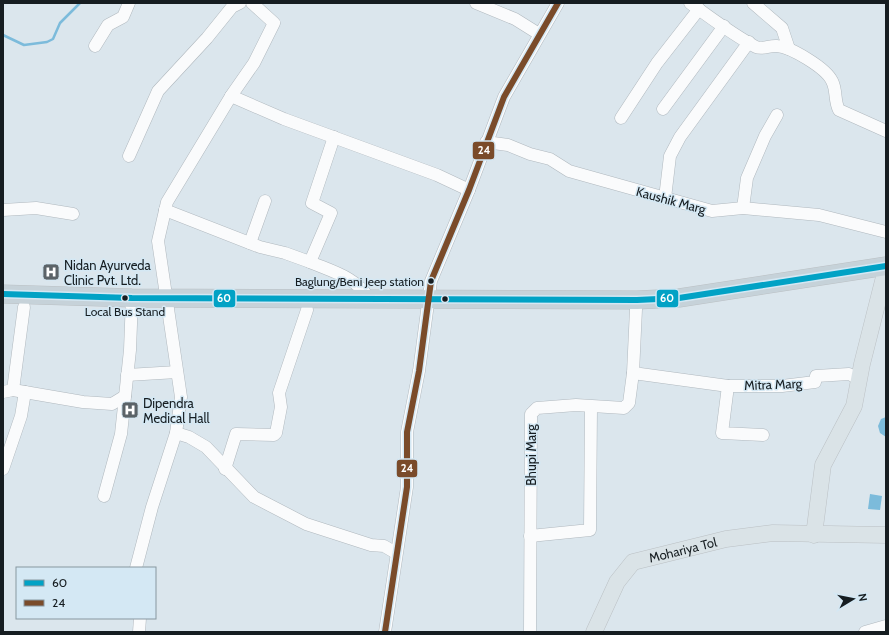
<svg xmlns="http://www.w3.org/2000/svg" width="889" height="635" font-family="Cabin,sans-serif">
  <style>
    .water { fill: #7cbbdb }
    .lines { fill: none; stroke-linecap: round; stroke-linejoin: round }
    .stream { stroke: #7cbbdb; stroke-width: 2.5 }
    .minor-casing { stroke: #b0b8be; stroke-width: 13 }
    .major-casing { stroke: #bbc0c4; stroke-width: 17 }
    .highway-casing { stroke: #bbc0c4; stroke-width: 19 }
    .minor { stroke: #fafbfc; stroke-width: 12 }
    .major { stroke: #dae3e7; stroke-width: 16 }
    .highway { stroke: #c6d2d9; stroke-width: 18 }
    .bus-1-casing { stroke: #d4e8f4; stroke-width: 9 }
    .bus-2-casing { stroke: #d4e8f4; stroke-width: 9 }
    .bus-1 { stroke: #01a2c5; stroke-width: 6 }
    .bus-2 { stroke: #7a4b2a; stroke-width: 6 }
    .bus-dot { fill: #161d21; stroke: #d4e8f4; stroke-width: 1.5 }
    .labels { text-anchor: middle; stroke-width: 3; stroke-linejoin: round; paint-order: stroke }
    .bus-label { font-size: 12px; fill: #161d21; stroke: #d4e8f4; text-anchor: end }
    .street-label { font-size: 13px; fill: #161d21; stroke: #d4e8f4 }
    .poi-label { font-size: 13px; fill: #161d21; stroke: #d4e8f4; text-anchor: start }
    .line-badge { stroke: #d4e8f4; stroke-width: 1.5 }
    .badge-label { font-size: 11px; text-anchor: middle; font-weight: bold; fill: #fff }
  </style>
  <rect width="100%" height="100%" fill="#dbe6ed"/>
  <g class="water">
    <polygon points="886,417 886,437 880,433 878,426 881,419"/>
    <polygon points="870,494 882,496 880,510 868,509"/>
  </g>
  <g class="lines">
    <polyline class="stream" points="3,35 24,45 47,42 53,39 60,23 80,3"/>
    <g class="minor-casing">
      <g id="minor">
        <polyline points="476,3 515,19 539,34"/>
        <path d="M690 3C711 18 733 35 756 47 763 50 770 45 777 46 791 47 826 68 832 81 837 90 834 101 839 110L886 131"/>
        <polyline points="753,3 782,28 789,49"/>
        <polyline points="95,46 108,25 123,17 129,3"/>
        <polyline points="231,96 284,119 437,175 469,190"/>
        <polyline points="663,109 724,26"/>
        <polyline points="621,118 657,63 699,9"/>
        <path d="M334 137 312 203 331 213 310 262C331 271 358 278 369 299"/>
        <polyline points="486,142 508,145 530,154 550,159 569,171 712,211 743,208 819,215 886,232"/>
        <polyline points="129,156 158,91 207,38 232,7 240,3"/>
        <polyline points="665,198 670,156 680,137 749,42"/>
        <polyline points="743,208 747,178 765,136 777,115"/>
        <polyline points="3,210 36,208 73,214"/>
        <polyline points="165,210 260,247 285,253 310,262"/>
        <polyline points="250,243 265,201"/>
        <polyline points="636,309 633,373 728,386 722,433 763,435"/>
        <polyline points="127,375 177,372"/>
        <polyline points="728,386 782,386 815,382 816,376 849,374 859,379"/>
        <polyline points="13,390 24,307"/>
        <polyline points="3,392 13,390 83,402 112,404 125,396"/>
        <polyline points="176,433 189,437 206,447 254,497 306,524 371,545 384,546 396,553"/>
        <polyline points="3,469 21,416 25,392"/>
        <polyline points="225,469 236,434 274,435 276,433 281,407 279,393 307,310"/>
        <polyline points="104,496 121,434 130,350 132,298"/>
        <polyline points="530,536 590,530 591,407"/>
        <polyline points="136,568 152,507 176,433 181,397 158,241 167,202 231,96 254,63 274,23 252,3"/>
        <polyline points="139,632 140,618"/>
        <polyline points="385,632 407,487 407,432 419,371 431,281 469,190 504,97 558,3"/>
        <polyline points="530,632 531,414 537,408 576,405 624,408 629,403 633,373"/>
        <polyline points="865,632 886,626"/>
      </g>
    </g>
    <g class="major-casing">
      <g id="major">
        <polyline points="814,535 823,465 854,406 862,364 884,277"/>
        <path id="s1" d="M594 632 617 582 633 562 726 539 773 533 886 535"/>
      </g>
    </g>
    <g class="highway-casing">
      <polyline id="highway" points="3,294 132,298 637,300 679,298 886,266"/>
    </g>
    <use href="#minor" class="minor"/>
    <use href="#major" class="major"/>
    <use href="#highway" class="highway"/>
    <g class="bus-1-casing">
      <polyline id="bus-1" points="3,294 132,298 637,300 679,298 886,266"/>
    </g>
    <g class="bus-2-casing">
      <polyline id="bus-2" points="385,632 407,487 407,432 419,371 431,281 469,190 504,97 558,3"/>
    </g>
    <use href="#bus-1" class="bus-1"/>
    <use href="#bus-2" class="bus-2"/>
  </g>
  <defs>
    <g id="hospital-square" transform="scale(0.9)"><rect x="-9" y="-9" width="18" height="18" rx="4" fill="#5b6368" stroke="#d4e8f4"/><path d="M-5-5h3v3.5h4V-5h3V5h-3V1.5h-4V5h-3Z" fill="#fff"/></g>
  </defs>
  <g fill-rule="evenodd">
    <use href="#hospital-square" x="51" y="272"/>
    <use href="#hospital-square" x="130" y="410"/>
  </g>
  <g class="bus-dot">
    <circle cx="431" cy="281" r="3.5"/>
    <circle cx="125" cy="298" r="3.5"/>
    <circle cx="445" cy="299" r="3.5"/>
  </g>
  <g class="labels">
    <g class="bus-label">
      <text x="424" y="286">Baglung/Beni Jeep station</text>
      <text x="125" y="316" text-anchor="middle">Local Bus Stand</text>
    </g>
    <g class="street-label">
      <text transform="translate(671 200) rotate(15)" y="5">Kaushik Marg</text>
      <text transform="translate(773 384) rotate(-2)" y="5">Mitra Marg</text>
      <text transform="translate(531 455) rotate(-90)" y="5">Bhupi Marg</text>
      <text dy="5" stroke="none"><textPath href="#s1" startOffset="132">Mohariya Tol</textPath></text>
    </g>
    <g class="poi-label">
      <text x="64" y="270">Nidan Ayurveda<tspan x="64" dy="15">Clinic Pvt. Ltd.</tspan></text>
      <text x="143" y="408">Dipendra<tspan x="143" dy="15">Medical Hall</tspan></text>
    </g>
  </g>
  <g class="line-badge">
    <rect x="472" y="141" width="23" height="19" rx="4" fill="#7a4b2a"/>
    <rect x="213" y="289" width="23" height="19" rx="4" fill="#01a2c5"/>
    <rect x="656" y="289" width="23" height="19" rx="4" fill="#01a2c5"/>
    <rect x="396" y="459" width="22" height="19" rx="4" fill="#7a4b2a"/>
  </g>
  <g class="badge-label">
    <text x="484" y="154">24</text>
    <text x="224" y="302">60</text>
    <text x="667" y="302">60</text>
    <text x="407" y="472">24</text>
  </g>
  <rect width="889" height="635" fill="none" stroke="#161d21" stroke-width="8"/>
  <rect x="16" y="567" width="140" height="52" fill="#d4e8f4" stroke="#8897a0"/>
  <rect x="24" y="580" width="20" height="6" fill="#01a2c5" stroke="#8897a0"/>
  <text x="52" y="587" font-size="12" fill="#161d21">60</text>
  <rect x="24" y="600" width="20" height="6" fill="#7a4b2a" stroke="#8897a0"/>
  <text x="52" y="607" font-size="12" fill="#161d21">24</text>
  <g transform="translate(853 599) rotate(80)" stroke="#d4e8f4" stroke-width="3" paint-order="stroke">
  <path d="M0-3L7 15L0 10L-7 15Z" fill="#161d21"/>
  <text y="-6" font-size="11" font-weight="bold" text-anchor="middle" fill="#161d21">N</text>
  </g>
</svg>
